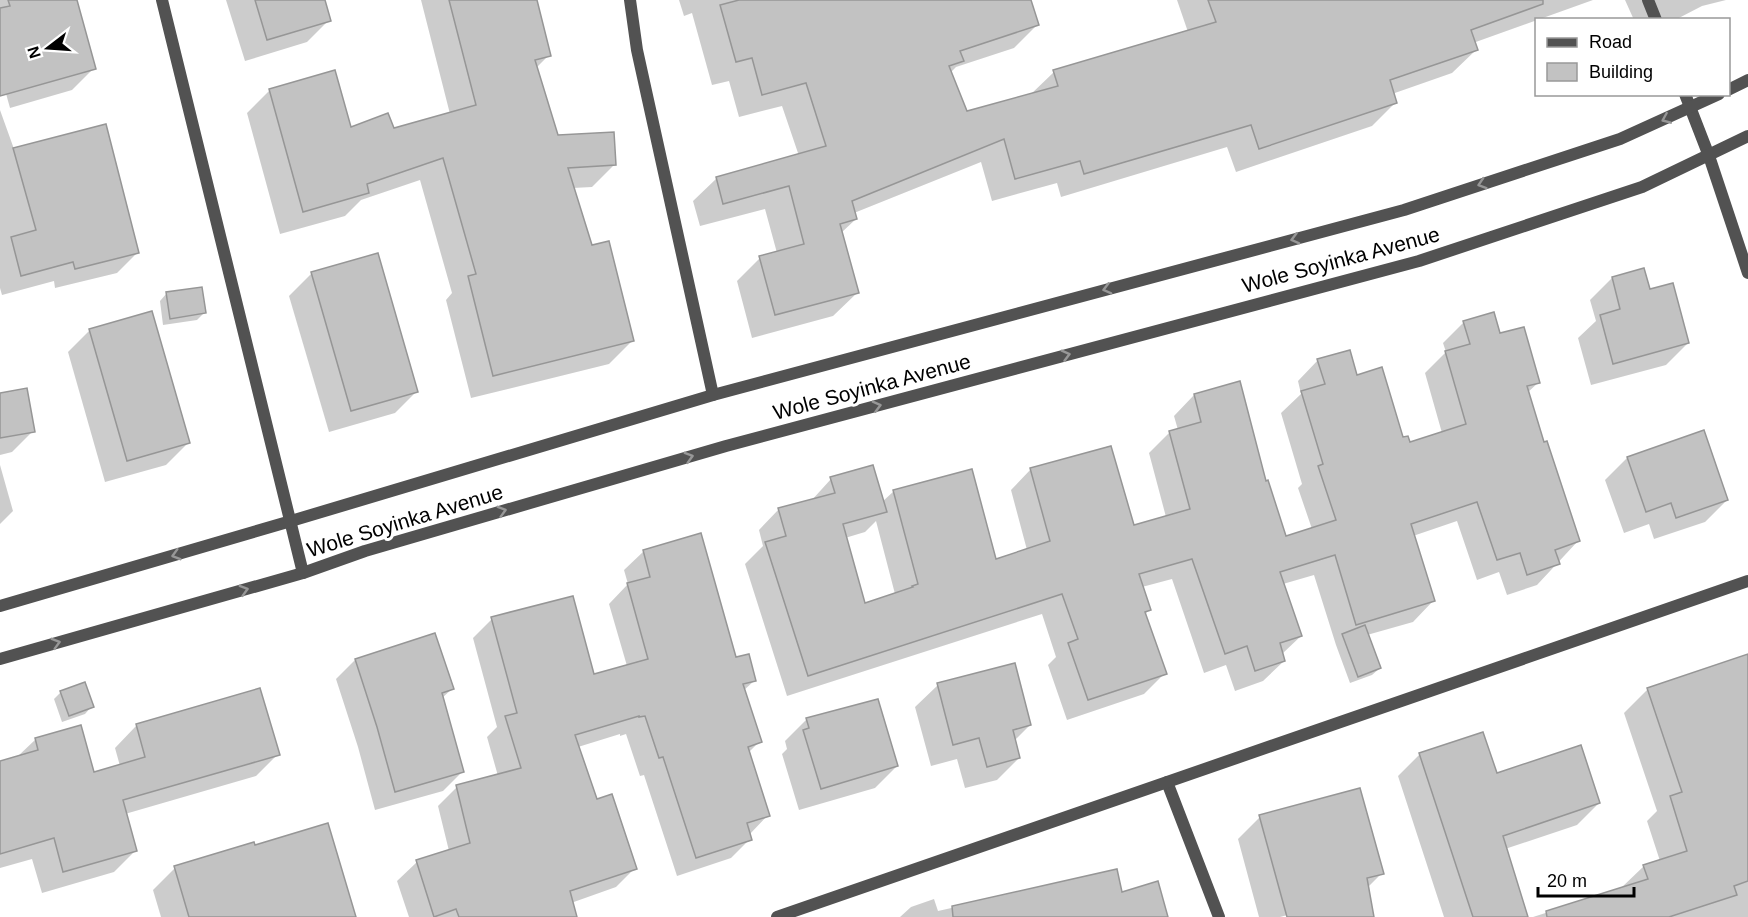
<svg xmlns="http://www.w3.org/2000/svg" width="1748" height="917" font-family="Helvetica,sans-serif">
  <style>
    .shadow { fill: #0003; fill-rule: evenodd }
    .building { fill: #c2c2c2; stroke: #969696; stroke-width: 1.5 }
    .lines { fill: none; stroke-linecap: round; stroke-linejoin: round }
    .street { stroke: #525252; stroke-width: 12 }
    .oneway { stroke: #979797 }
    .labels { text-anchor: middle; stroke-width: 6; stroke-linejoin: round; paint-order: stroke }
    .street-label { font-size: 21px; fill: #000; stroke: #fff }
  </style>
  <rect width="100%" height="100%" fill="#fff"/>
  <g class="shadow">
    <polygon points="0,0 75,0 94,68 72,90 10,108 0,72"/>
    <polygon points="226,0 323,0 329,20 307,42 245,61"/>
    <polygon points="421,0 535,0 549,55 536,68 557,136 615,164 592,187 573,188 591,247 632,341 609,364 471,398 446,300 452,293 420,180 361,200 345,216 280,234 247,113 270,90 350,129 393,130 450,114"/>
    <polygon points="679,0 1029,0 1037,25 1014,48 956,67 950,73 966,113 1030,95 1054,72 1188,32 1177,0 1593,0 1473,43 1476,50 1452,73 1392,94 1395,103 1372,126 1236,172 1227,147 1061,197 1057,183 992,201 981,162 854,213 856,219 841,233 857,293 833,316 752,338 737,281 760,258 777,253 765,209 700,226 693,201 717,178 799,156 782,106 739,117 729,81 712,85 692,13 684,16"/>
    <polygon points="1625,0 1726,0 1702,6 1675,20 1634,20"/>
    <polygon points="0,110 14,149 137,253 117,273 55,288 54,281 2,295 0,288"/>
    <polygon points="377,255 417,391 395,413 329,432 289,296 311,274"/>
    <polygon points="1612,278 1649,291 1688,343 1666,365 1591,385 1578,338 1596,321 1590,300"/>
    <polygon points="167,293 204,313 197,320 163,325 160,301"/>
    <path d="M1464 322 1499 335 1539 382 1527 393 1543 444 1578 541 1537 585 1507 595 1499 572 1477 580 1457 521 1413 536 1433 601 1413 622 1367 635 1380 668 1372 675 1350 683 1336 645 1314 575 1283 584 1301 636 1282 654 1284 661 1263 681 1235 691 1226 665 1204 673 1172 579 1142 587 1149 610 1145 614 1165 673 1144 694 1067 720 1048 665 1056 657 1042 614 787 696 745 564 763 546 759 530 779 509 811 501 831 479 882 502 894 491 995 561 1027 550 1011 490 1031 469 1133 526 1166 517 1149 453 1170 432 1178 430 1174 416 1194 395 1265 483 1285 537 1312 529 1298 488 1302 484 1281 413 1301 394 1298 381 1318 360 1356 377 1402 439 1409 444 1442 433 1425 373 1446 352 1443 343ZM876 521 895 594 864 605 845 538 865 532Z"/>
    <polygon points="90,330 188,443 166,465 105,482 68,352"/>
    <polygon points="0,395 33,431 12,452 0,455"/>
    <polygon points="1703,432 1727,500 1705,522 1654,539 1649,524 1624,533 1605,480 1627,458"/>
    <polygon points="0,465 13,511 0,524"/>
    <polygon points="644,551 754,681 743,691 760,741 748,753 768,815 749,835 750,839 731,858 677,876 644,775 640,776 626,734 620,736 620,734 578,747 596,801 635,868 616,887 571,903 575,917 409,917 397,881 417,862 449,851 438,806 457,787 498,776 487,737 497,727 473,638 492,619 593,676 627,666 609,604 628,584 624,570"/>
    <polygon points="1748,655 1748,917 1533,917 1620,889 1644,866 1660,861 1647,821 1657,811 1624,713 1647,690"/>
    <polygon points="355,660 452,689 442,698 463,771 443,791 375,810 358,747 336,679"/>
    <polygon points="938,685 1030,725 1014,741 1019,758 997,780 965,788 957,759 931,766 915,707"/>
    <polygon points="259,690 278,754 256,776 125,814 136,850 114,872 42,893 32,859 0,868 0,762 17,757 36,739 93,774 120,766 115,748 136,726"/>
    <polygon points="61,692 92,706 85,714 62,722 54,699"/>
    <polygon points="807,719 897,766 875,788 799,810 782,754 787,749 785,741"/>
    <polygon points="1420,754 1599,803 1577,825 1505,849 1525,917 1444,917 1398,776"/>
    <polygon points="1260,817 1382,873 1367,888 1373,917 1320,917 1318,907 1280,917 1259,917 1238,839"/>
    <polygon points="254,847 355,917 161,917 153,890 175,868"/>
    <polygon points="1115,871 1121,893 1167,917 900,917 911,907 934,899 938,911"/>
  </g>
  <g class="building">
    <polygon points="8,0 77,0 96,69 0,96 0,8 10,6"/>
    <polygon points="255,0 325,0 331,21 267,40"/>
    <polygon points="449,0 537,0 551,56 535,60 558,135 614,132 616,165 568,168 592,245 609,241 634,341 493,376 468,276 476,274 443,158 367,184 369,193 303,212 269,89 335,70 351,127 388,113 394,128 476,105"/>
    <polygon points="739,0 1031,0 1039,25 960,51 964,61 949,66 967,111 1058,86 1053,70 1216,22 1208,0 1543,0 1543,4 1471,30 1478,50 1390,80 1397,103 1259,149 1251,125 1084,174 1080,161 1015,179 1004,139 852,201 857,219 840,224 859,293 775,315 759,256 804,244 789,186 723,204 716,177 826,146 806,83 762,95 752,58 736,62 720,5"/>
    <polygon points="106,124 139,253 75,269 73,262 21,276 11,237 36,230 13,148"/>
    <polygon points="378,253 418,392 351,411 311,272"/>
    <polygon points="1644,268 1650,289 1673,283 1689,343 1613,364 1600,315 1620,309 1612,277"/>
    <polygon points="202,287 206,313 170,319 166,292"/>
    <polygon points="152,311 190,443 127,461 89,329"/>
    <polygon points="1494,312 1500,333 1524,327 1540,383 1527,386 1544,442 1547,441 1580,541 1555,550 1560,564 1527,575 1520,553 1497,560 1477,502 1411,524 1435,601 1356,625 1335,555 1280,572 1302,636 1280,643 1285,661 1255,671 1247,646 1225,654 1192,559 1139,574 1151,610 1145,612 1167,674 1088,700 1068,643 1078,639 1062,594 808,676 765,542 786,536 778,508 835,493 830,477 873,465 887,512 843,524 865,603 913,587 912,586 918,584 893,490 972,469 996,559 1050,541 1030,468 1111,446 1134,525 1190,509 1169,431 1201,422 1194,394 1240,381 1266,481 1268,480 1286,536 1336,520 1318,466 1323,464 1301,391 1325,384 1317,359 1350,350 1357,375 1382,367 1403,437 1408,436 1410,442 1466,424 1445,351 1470,344 1463,321"/>
    <polygon points="27,388 35,432 0,438 0,393"/>
    <polygon points="1704,430 1728,500 1676,518 1671,503 1646,512 1627,457"/>
    <polygon points="701,533 736,657 749,654 756,681 743,684 762,742 748,747 770,816 747,823 752,840 696,858 663,757 659,758 645,716 639,717 639,716 575,735 597,799 612,794 637,869 570,891 577,917 459,917 456,909 434,917 416,860 470,843 456,785 521,768 505,716 517,713 491,617 573,596 594,674 648,659 627,583 650,577 643,550"/>
    <polygon points="1365,625 1381,668 1358,677 1342,634"/>
    <polygon points="435,633 454,689 442,693 464,772 395,792 377,727 355,659"/>
    <polygon points="1748,654 1748,881 1734,886 1737,895 1669,917 1547,917 1546,911 1648,879 1643,865 1687,851 1670,796 1682,792 1647,688"/>
    <polygon points="1015,663 1031,725 1013,730 1020,758 987,767 979,738 953,745 937,683"/>
    <polygon points="85,682 94,707 69,716 60,691"/>
    <polygon points="260,688 280,755 123,800 137,851 63,872 54,838 0,854 0,761 38,750 35,738 81,725 94,772 145,757 136,724"/>
    <polygon points="878,699 898,766 821,789 803,730 809,728 806,718"/>
    <polygon points="1483,732 1497,773 1581,745 1600,803 1503,836 1528,917 1473,917 1419,753"/>
    <polygon points="1360,788 1384,874 1367,878 1374,917 1287,917 1259,815"/>
    <polygon points="328,823 356,917 189,917 174,866 254,842 255,845"/>
    <polygon points="1117,869 1122,892 1158,881 1168,917 953,917 952,906"/>
  </g>
  <g class="lines">
    <g class="street">
      <polyline points="162,0 303,573"/>
      <polyline points="630,0 637,50 713,395"/>
      <polyline points="1648,0 1656,20"/>
      <polyline points="1728,90 1748,80"/>
      <polyline points="1685,94 1709,156 1748,273"/>
      <polyline points="0,606 291,521 713,395 1404,210 1620,139 1719,94"/>
      <polyline points="0,659 303,573 365,551 726,446 1419,261 1642,187 1748,136"/>
      <polyline points="1167,782 1219,917"/>
      <polyline points="777,917 1748,581"/>
    </g>
  </g>
  <defs><path id="oneway-chevron" d="M-2-3.5L2.5 0L-2 3.5" fill="none" stroke-width="1.6" stroke-linecap="round" stroke-linejoin="round" transform="scale(1.5)"/></defs>
  <g class="oneway">
    <use href="#oneway-chevron" transform="translate(1666 119) rotate(157)"/>
    <use href="#oneway-chevron" transform="translate(1482 184) rotate(162)"/>
    <use href="#oneway-chevron" transform="translate(1295 239) rotate(165)"/>
    <use href="#oneway-chevron" transform="translate(1107 289) rotate(165)"/>
    <use href="#oneway-chevron" transform="translate(1066 355) rotate(-15)"/>
    <use href="#oneway-chevron" transform="translate(877 406) rotate(-15)"/>
    <use href="#oneway-chevron" transform="translate(689 457) rotate(-16)"/>
    <use href="#oneway-chevron" transform="translate(502 511) rotate(-16)"/>
    <use href="#oneway-chevron" transform="translate(176 555) rotate(164)"/>
    <use href="#oneway-chevron" transform="translate(244 590) rotate(-16)"/>
    <use href="#oneway-chevron" transform="translate(56 643) rotate(-16)"/>
  </g>
  <g class="labels">
    <g class="street-label">
      <text transform="translate(1341 260) rotate(-15)" y="7">Wole Soyinka Avenue</text>
      <text transform="translate(872 387) rotate(-15)" y="7">Wole Soyinka Avenue</text>
      <text transform="translate(405 521) rotate(-17)" y="7">Wole Soyinka Avenue</text>
    </g>
  </g>
  <rect x="1535" y="18" width="195" height="78" fill="#ffffff" stroke="#999999" stroke-width="1.5"/>
  <rect x="1547" y="38" width="30" height="9" fill="#525252" stroke="#999999" stroke-width="1.5"/>
  <text x="1589" y="48" font-size="18" fill="#000000">Road</text>
  <rect x="1547" y="63" width="30" height="18" fill="#c2c2c2" stroke="#999999" stroke-width="1.5"/>
  <text x="1589" y="78" font-size="18" fill="#000000">Building</text>
  <g transform="translate(48 48) rotate(253)" stroke="#ffffff" stroke-width="4.5" paint-order="stroke">
  <path d="M0-4.5L10 22L0 15L-10 22Z" fill="#000000"/>
  <text y="-9" font-size="16" font-weight="bold" text-anchor="middle" fill="#000000">N</text>
  </g>
  <path d="M1538 887v9h96v-9" fill="none" stroke="#000000" stroke-width="3"/>
  <text x="1547" y="887" font-size="18" fill="#000000" stroke="#ffffff" stroke-width="4.5" paint-order="stroke">20 m</text>
</svg>
